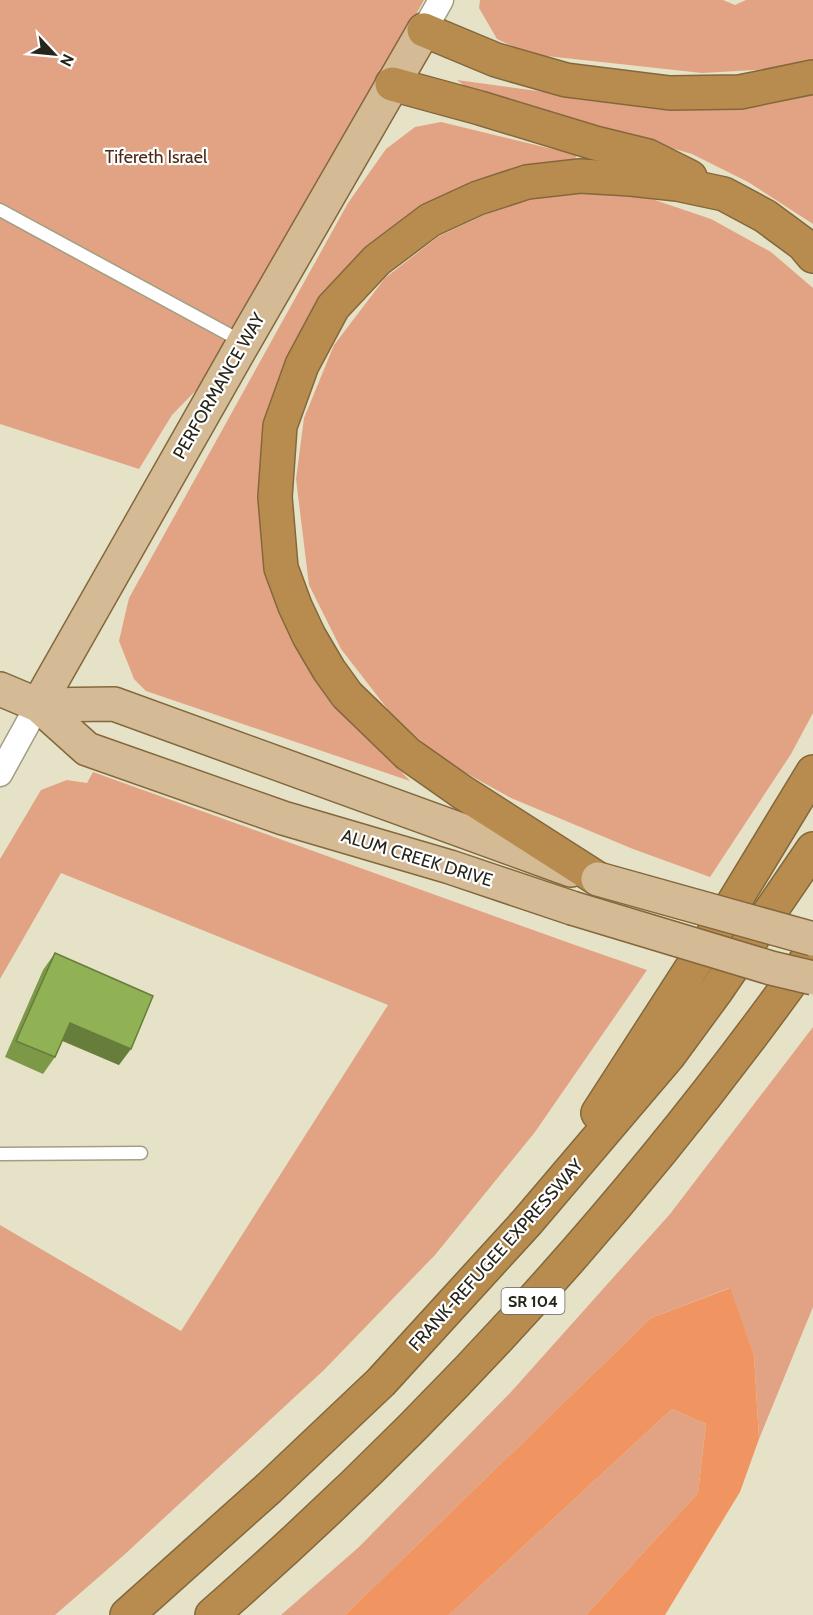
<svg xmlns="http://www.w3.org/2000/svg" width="813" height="1615" font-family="Cabin,sans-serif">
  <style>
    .green { fill: #e1a383 }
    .forest { fill: #f09562 }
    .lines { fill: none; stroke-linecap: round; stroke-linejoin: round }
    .service-casing { stroke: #a29e84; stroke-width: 15 }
    .minor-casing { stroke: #a29e84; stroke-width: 27 }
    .primary-casing { stroke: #84683c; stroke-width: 36 }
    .motorway-casing { stroke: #84683c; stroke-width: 36 }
    .service { stroke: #fff; stroke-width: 12 }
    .minor { stroke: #fff; stroke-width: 24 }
    .primary { stroke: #d4ba95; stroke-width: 33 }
    .motorway { stroke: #b78c4e; stroke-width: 33 }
    .primary-bridge-casing { stroke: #84683c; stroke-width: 36; stroke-linecap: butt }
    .primary-bridge { stroke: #d4ba95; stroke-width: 33 }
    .wall { fill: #7d9948 }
    .shaded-wall { fill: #667d3b }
    .building { fill: #91b254; stroke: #667d3b; stroke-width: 1.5 }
    .labels { text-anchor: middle; stroke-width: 4.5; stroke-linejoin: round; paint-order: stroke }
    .shield { fill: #fff; stroke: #67665f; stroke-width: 1.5 }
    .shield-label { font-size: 16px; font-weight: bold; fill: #26251b }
    .park-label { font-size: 18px; fill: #4d2814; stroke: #fff }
    .street-label { font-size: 18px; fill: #26251b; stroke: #fff }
  </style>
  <rect width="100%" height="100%" fill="#e6e2c7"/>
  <g class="green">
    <polygon points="0,0 424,0 212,374 172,415 139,469 0,424"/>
    <polygon points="480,0 723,0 735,5 746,0 813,0 813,59 771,69 702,73 528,54 497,39 479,8"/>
    <polygon points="457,80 640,105 813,92 813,224 748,182 692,154 471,91"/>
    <polygon points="441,122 577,155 573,163 394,227 268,424 259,511 272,588 335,700 410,781 146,691 134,679 119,641 129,598 348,203 386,149 415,127"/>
    <polygon points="575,192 646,197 711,219 771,252 813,288 813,713 791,754 710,877 633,849 511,798 439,758 389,711 341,649 309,585 296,479 304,418 334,345 385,278 439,236 512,202"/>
    <polygon points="93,772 575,945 647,970 535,1132 435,1255 324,1370 124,1555 55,1615 0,1615 0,1225 181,1331 388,1005 61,873 0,979 0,859 41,790 67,780 87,783"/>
    <polygon points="813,1027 813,1307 759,1439 754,1355 729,1288 651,1318 345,1615 281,1615 359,1547 511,1392 670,1214"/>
    <polygon points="672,1409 706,1424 698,1493 586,1615 449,1615"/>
  </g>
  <polygon class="forest" points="730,1288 754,1355 759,1439 740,1492 665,1615 586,1615 698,1493 706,1424 672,1409 449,1615 345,1615 651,1318"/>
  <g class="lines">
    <g class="service-casing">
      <g id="service">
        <polyline points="0,210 241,341"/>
        <polyline points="0,1154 141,1153"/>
      </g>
    </g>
    <g class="minor-casing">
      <g id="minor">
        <polyline points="424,30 441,0"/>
        <polyline points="0,774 38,705"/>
      </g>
    </g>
    <g class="primary-casing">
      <g id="primary">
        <polyline points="0,689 38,705 87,749 283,818 450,867 572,908"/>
        <polyline points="38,705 244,342 424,30"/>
        <polyline points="38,705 114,704 571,870"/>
      </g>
    </g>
    <g class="motorway-casing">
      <g id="motorway">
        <polyline points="424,30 496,60 566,80 670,93 740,92 813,77"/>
        <polyline points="392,84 480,108 595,143 648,156 690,177"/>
        <polyline points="598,879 462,792 408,754 347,695 329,670 309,636 295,606 281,568 275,497 280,426 302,365 333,307 377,260 430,220 478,198 527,182 580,176 631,179 677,184 724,194 765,216 803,244 813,256"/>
        <polyline points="598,1113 731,907 813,772"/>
        <polyline points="127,1615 269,1488 381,1382 527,1222 669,1055 716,991 813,849"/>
        <path d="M212 1615C438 1418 640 1195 813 951"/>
      </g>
    </g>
    <use href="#service" class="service"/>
    <use href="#minor" class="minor"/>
    <use href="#primary" class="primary"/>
    <use href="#motorway" class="motorway"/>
    <g class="primary-bridge-casing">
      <g id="primary-bridge">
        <polyline points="598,879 813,939"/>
        <polyline points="572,908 771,968 813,978"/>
      </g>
    </g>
    <use href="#primary-bridge" class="primary-bridge"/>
  </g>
  <polygon class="wall" points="55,953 119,1065 62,1041 55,1057 43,1074 5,1057 43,970"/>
  <polygon class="shaded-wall" points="70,1023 131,1049 119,1065 59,1039"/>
  <polygon class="building" points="55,953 153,996 131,1049 70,1023 55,1057 16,1041"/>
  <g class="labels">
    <rect class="shield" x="501.5" y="1288" width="63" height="26" rx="4.5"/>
    <g class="shield-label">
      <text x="533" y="1307">SR 104</text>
    </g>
    <g class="park-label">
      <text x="156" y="163">Tifereth Israel</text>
    </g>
    <g class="street-label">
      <text transform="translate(219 386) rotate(-60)" y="6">PERFORMANCE WAY</text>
      <text transform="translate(417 858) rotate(17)" y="6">ALUM CREEK DRIVE</text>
      <text transform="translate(496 1255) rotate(-48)" y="6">FRANK-REFUGEE EXPRESSWAY</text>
    </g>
  </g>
  <g transform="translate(54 54) rotate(116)" stroke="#ffffff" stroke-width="4.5" paint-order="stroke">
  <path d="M0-4.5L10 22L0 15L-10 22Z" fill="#26251b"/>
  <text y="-9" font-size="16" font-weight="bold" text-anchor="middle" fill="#26251b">N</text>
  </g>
</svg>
